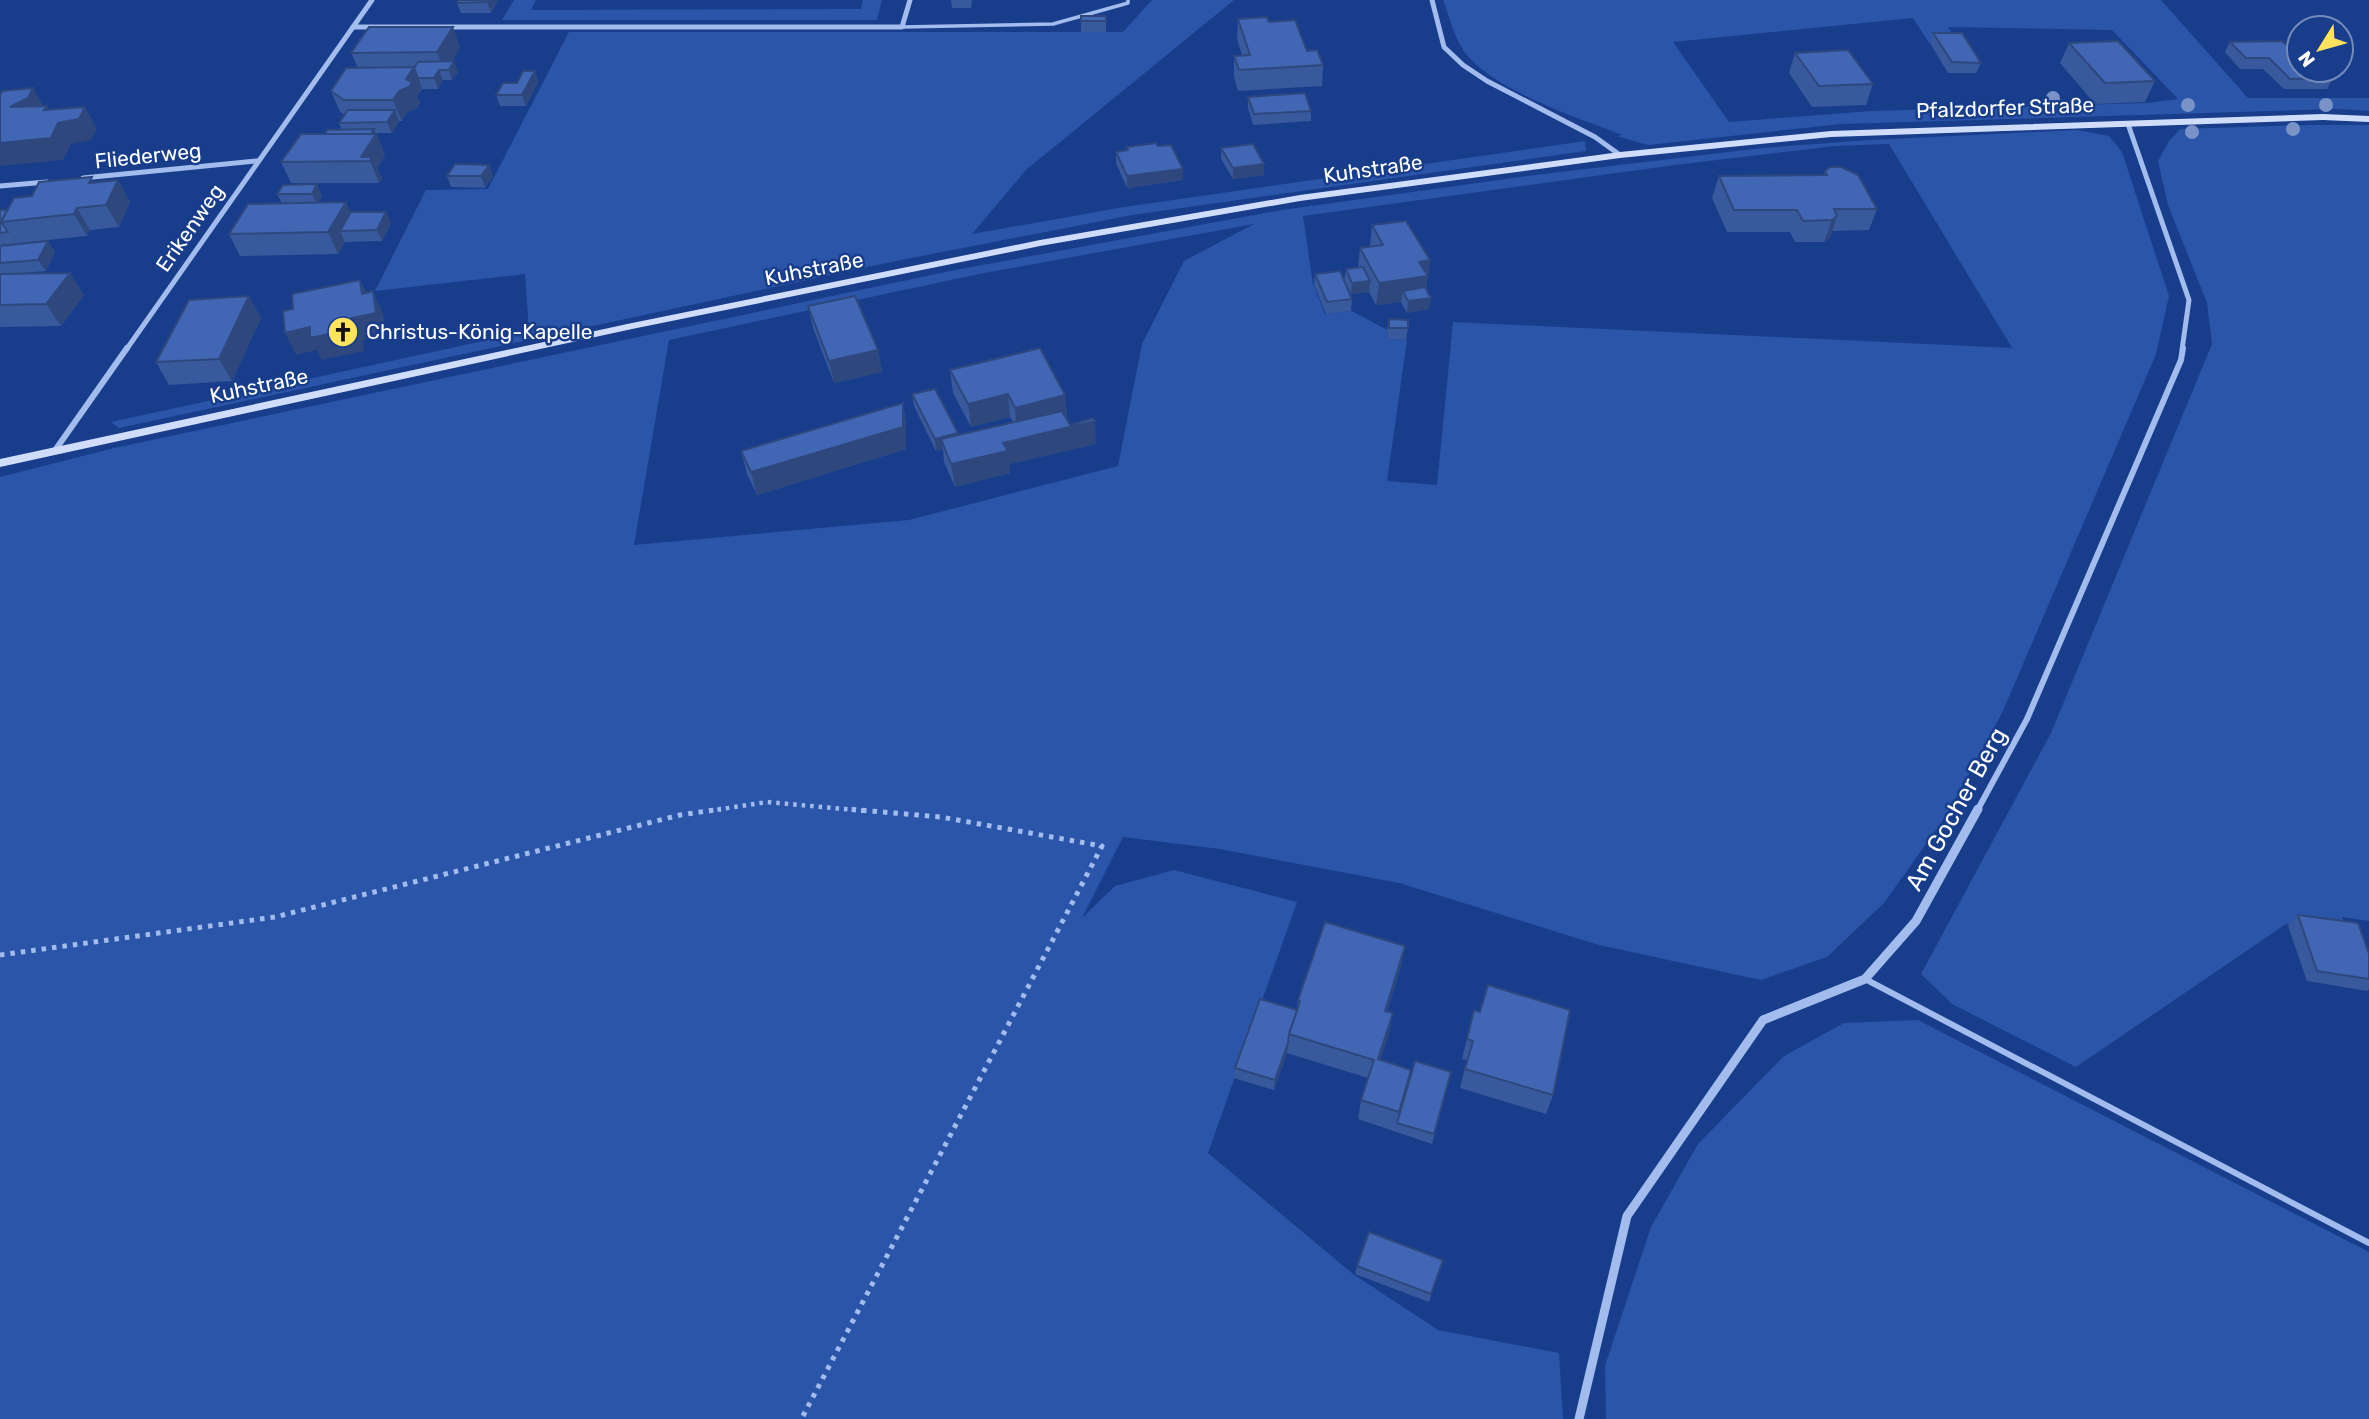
<svg xmlns="http://www.w3.org/2000/svg" width="2369" height="1419" font-family="Rubik,sans-serif">
  <style>
    .green { fill: #2b55a9; fill-rule: evenodd }
    .lines { fill: none; stroke-linecap: round; stroke-linejoin: round }
    .path-far1 { stroke: #a2bcee; stroke-width: 4.5; stroke-dasharray: 3.5 5; stroke-linecap: butt }
    .path { stroke: #a2bcee; stroke-width: 5; stroke-dasharray: 4.5 6; stroke-linecap: butt }
    .lane-far1 { stroke: #a2bcee; stroke-width: 3.5 }
    .lane { stroke: #a2bcee; stroke-width: 6 }
    .street-far2 { stroke: #a2bcee; stroke-width: 5 }
    .street-far1 { stroke: #a2bcee; stroke-width: 6 }
    .street { stroke: #a2bcee; stroke-width: 9 }
    .secondary { fill: #d0ddfa; fill-rule: evenodd }
    .tree { fill: #7993c8 }
    .wall { fill: #38599b }
    .shaded-wall { fill: #2e487e }
    .building { fill: #4167b4; stroke: #2e487e; stroke-width: 2 }
    .labels { text-anchor: middle; stroke-width: 5; stroke-linejoin: round; paint-order: stroke }
    .far-street-label { font-size: 21px; fill: #fff; stroke: #183d8b }
    .far-poi-label { font-size: 21px; fill: #fff; stroke: #183d8b; text-anchor: start }
    .street-label { font-size: 24px; fill: #fff; stroke: #183d8b }
  </style>
  <rect width="100%" height="100%" fill="#183d8b"/>
  <g class="green">
    <polygon points="514,0 536,0 531,10 861,9 863,0 882,0 877,20 502,20"/>
    <polygon points="1152,0 1234,0 1026,170 972,234 1124,207 1585,141 1586,151 1132,215 886,263 119,428 111,422 529,331 525,274 375,291 426,190 488,189 569,32 1123,32"/>
    <path d="M1443 0H2161L2248 98H2369V111L2338 109 1841 124 1648 145 1616 136 1623 135C1579 119 1490 89 1463 50 1454 36 1449 15 1443 0ZM1913 18 1929 43H1958L1948 27 2112 30 2178 99 2147 103 1871 111 1729 122 1673 42Z"/>
    <polygon points="2305,125 2369,125 2369,921 2342,917 2347,933 2286,924 2076,1067 1952,1004 1921,974 2051,733 2212,344 2207,303 2168,205 2158,161 2169,141 2180,129"/>
    <path d="M2077 130 2109 136 2122 152 2169 296 2156 354 2002 713 1946 816 1884 903 1827 957 1761 980 1599 945 1399 883 1220 849 1123 837 1082 918 1115 886 1174 870 1297 902 1208 1153 1353 1274 1438 1330 1559 1353 1563 1419H0V477L114 448 955 270 1282 210 1535 175 1762 148 1870 140ZM1889 144 2012 348 1453 322 1437 485 1387 481 1407 340 1388 339 1387 330 1352 311 1325 314 1313 284 1303 216 1675 165 1835 146ZM1254 224 1184 261 1142 344 1118 466 909 520 634 545 669 340 979 274Z"/>
    <polygon points="1918,1020 2369,1252 2369,1419 1606,1419 1605,1366 1651,1227 1698,1144 1784,1056 1844,1023"/>
  </g>
  <g class="lines">
    <polyline class="path-far1" points="709,811 767,802 867,811"/>
    <g class="path">
      <polyline points="0,955 275,917 680,815 721,809"/>
      <polyline points="803,1416 1102,846 941,817 847,809"/>
    </g>
    <polyline class="lane-far1" points="902,27 1053,24 1128,3 1128,0"/>
    <polyline class="lane" points="1865,979 2369,1243"/>
    <g class="street-far2">
      <polyline points="1432,0 1444,47 1463,65 1487,81 1595,137 1620,155"/>
      <polyline points="353,27 902,27 910,0"/>
      <polyline points="2128,124 2189,300 2182,350"/>
      <polyline points="83,178 257,161"/>
      <polyline points="0,186 47,182"/>
      <polyline points="126,350 372,0"/>
    </g>
    <g class="street-far1">
      <polyline points="56,449 127,348"/>
      <polyline points="1977,811 2027,719 2181,360 2183,348"/>
    </g>
    <polyline class="street" points="1579,1419 1627,1216 1763,1020 1865,979 1916,921 1978,809"/>
    <polygon class="secondary" points="2323,114 2369,116 2369,122 2323,120 1831,137 1620,158 1300,201 1040,246 632,329 0,467 0,459 632,323 1040,240 1300,195 1620,152 1831,131"/>
  </g>
  <g class="tree">
    <circle cx="2053" cy="98" r="7"/>
    <circle cx="2188" cy="105" r="7"/>
    <circle cx="2326" cy="105" r="7"/>
    <circle cx="2293" cy="129" r="7"/>
    <circle cx="2192" cy="132" r="7"/>
  </g>
  <g class="wall">
    <polygon points="498,0 491,13 461,13 457,3"/>
    <polygon points="951,0 972,0 971,8 952,8"/>
    <rect x="1081" y="16" width="25" height="16"/>
    <polygon points="1238,19 1269,22 1307,51 1323,65 1322,86 1238,91 1234,77 1234,56 1242,55 1237,39"/>
    <polygon points="1933,33 1981,63 1976,73 1948,73 1930,43"/>
    <polygon points="2230,42 2299,56 2333,78 2327,89 2284,89 2263,69 2240,69 2225,52"/>
    <polygon points="2069,43 2155,81 2145,102 2095,104 2060,63"/>
    <polygon points="460,47 452,61 458,72 452,80 443,80 438,89 422,89 417,96 420,103 417,108 407,112 402,121 399,121 392,133 376,133 385,155 377,168 382,179 379,183 291,183 281,162 342,130 339,123 345,115 340,112 331,91 358,68 351,53"/>
    <polygon points="1795,53 1873,84 1866,105 1812,107 1789,73"/>
    <polygon points="535,71 538,82 526,106 500,106 496,95"/>
    <polygon points="1248,97 1311,111 1311,121 1253,125 1248,108"/>
    <polygon points="1158,146 1183,180 1127,188 1116,163 1116,152 1127,151 1127,147"/>
    <polygon points="1221,148 1264,164 1264,175 1233,179 1221,159"/>
    <polygon points="489,165 493,176 485,188 451,187 447,176"/>
    <polygon points="1825,171 1877,209 1869,230 1832,231 1830,238 1824,242 1795,242 1790,232 1727,232 1712,198 1719,176 1824,175"/>
    <polygon points="118,180 130,202 119,227 90,230 87,236 0,245 0,210 7,210 32,196 95,183"/>
    <polygon points="317,184 322,196 318,202 391,223 382,241 345,242 338,254 240,256 229,234 282,203 277,194"/>
    <polygon points="1372,225 1430,260 1426,289 1429,309 1407,313 1401,302 1376,305 1369,292 1351,294 1344,281 1346,269 1358,268 1360,248 1370,247"/>
    <polygon points="0,246 55,252 46,271 12,274 84,295 61,326 0,327"/>
    <polygon points="1315,274 1352,299 1351,311 1326,314 1314,285"/>
    <polygon points="808,306 878,350 882,372 834,383 813,328"/>
    <polygon points="261,318 232,381 169,385 156,362"/>
    <polygon points="1389,319 1408,328 1406,340 1388,339 1387,330"/>
    <polygon points="950,370 1065,395 1067,417 1066,418 1070,425 1096,444 1009,464 1010,473 955,487 944,462 943,449 936,451 914,406 912,394 958,433 958,435 1013,422 1010,417 971,427 953,393"/>
    <polygon points="903,403 906,426 906,449 757,495 747,474 741,451"/>
    <polygon points="2298,915 2369,954 2369,989 2367,991 2307,981 2288,926"/>
    <polygon points="1405,946 1401,966 1387,1012 1393,1013 1389,1033 1380,1060 1407,1088 1451,1072 1432,1144 1358,1119 1361,1100 1368,1078 1287,1053 1274,1090 1234,1078 1235,1068 1297,1010 1298,1000"/>
    <polygon points="1474,1010 1553,1095 1546,1114 1460,1088 1467,1060 1462,1059"/>
    <polygon points="1443,1260 1429,1302 1355,1274 1357,1266"/>
  </g>
  <g class="shaded-wall">
    <polygon points="489,0 498,0 491,13 487,2"/>
    <polygon points="453,27 460,47 447,70 444,70 437,52"/>
    <polygon points="454,61 458,72 452,80 449,70"/>
    <polygon points="414,67 422,88 417,96 420,103 417,108 407,112 402,121 393,100"/>
    <polygon points="439,70 443,80 438,89 434,78"/>
    <polygon points="535,71 538,82 526,106 522,95"/>
    <polygon points="33,88 45,109 47,106 58,125 58,123 85,107 97,129 91,140 71,144 63,160 0,166 0,119 10,107"/>
    <polygon points="395,110 399,121 392,133 387,122"/>
    <polygon points="374,129 385,155 377,168 382,179 379,183 370,161 361,157 364,144"/>
    <polygon points="1264,164 1264,175 1233,179 1233,168"/>
    <polygon points="489,165 493,176 485,188 481,176"/>
    <polygon points="1183,169 1183,180 1127,188 1127,176"/>
    <polygon points="118,180 130,202 119,227 106,205"/>
    <polygon points="317,184 322,196 317,205 312,194"/>
    <polygon points="346,202 356,223 340,231 345,242 338,254 328,232"/>
    <polygon points="77,208 90,230 87,236 74,214"/>
    <polygon points="386,212 391,223 382,241 377,230"/>
    <polygon points="1837,216 1830,238 1824,242 1832,220"/>
    <polygon points="48,241 55,252 46,271 38,260"/>
    <polygon points="1430,260 1425,298 1403,291 1401,302 1376,305 1379,283 1419,262"/>
    <polygon points="70,273 84,295 61,326 46,304"/>
    <polygon points="360,280 371,302 373,291 383,314 386,335 363,340 364,351 322,360 317,350 296,355 285,333 352,318 362,294"/>
    <polygon points="1370,281 1369,292 1351,294 1352,283"/>
    <polygon points="249,296 261,318 232,381 219,359"/>
    <polygon points="1431,298 1429,309 1407,313 1408,301"/>
    <polygon points="878,350 882,372 834,383 829,361"/>
    <polygon points="1008,394 1010,417 971,427 968,404"/>
    <polygon points="1065,395 1067,417 1017,430 1015,408"/>
    <polygon points="903,403 906,426 906,449 757,495 751,472"/>
    <polygon points="1095,421 1096,444 1009,464 1010,473 955,487 951,464 1003,443"/>
    <polygon points="958,433 960,445 941,439 943,449 936,451 935,439"/>
    <polygon points="1405,946 1401,966 1381,1031 1385,1011"/>
    <polygon points="1393,1013 1389,1033 1374,1079 1378,1059"/>
    <polygon points="1288,1043 1287,1053 1274,1090 1275,1080"/>
  </g>
  <g class="building">
    <polygon points="459,0 489,0 487,2 457,3"/>
    <rect x="1081" y="16" width="25" height="5"/>
    <polygon points="1267,17 1269,22 1295,20 1307,51 1317,50 1323,65 1239,70 1234,56 1250,55 1238,19"/>
    <polygon points="369,27 453,27 437,52 351,53"/>
    <polygon points="1933,33 1962,33 1981,63 1952,62"/>
    <polygon points="2118,41 2155,81 2105,83 2069,43"/>
    <polygon points="2282,41 2299,56 2299,70 2325,70 2333,78 2290,79 2269,58 2246,58 2230,42"/>
    <polygon points="1848,50 1873,84 1819,86 1795,53"/>
    <polygon points="454,61 449,70 439,70 434,78 418,78 414,68 418,62"/>
    <polygon points="414,67 406,79 412,82 409,87 399,91 393,100 344,100 331,91 346,68"/>
    <polygon points="523,71 535,71 522,95 496,95 503,83 517,83"/>
    <polygon points="33,88 28,98 10,107 47,106 44,110 85,107 79,119 58,123 51,138 0,143 0,95 2,91"/>
    <polygon points="1305,93 1311,111 1254,114 1248,97"/>
    <polygon points="348,110 395,110 387,122 339,123"/>
    <polygon points="374,129 371,134 325,134 327,130"/>
    <polygon points="301,134 376,134 361,157 372,157 370,161 281,162"/>
    <polygon points="1156,143 1158,146 1171,145 1183,169 1127,176 1116,152 1128,150 1127,147"/>
    <polygon points="1253,144 1264,164 1233,168 1221,148"/>
    <polygon points="455,164 489,165 481,176 447,176"/>
    <polygon points="1830,167 1841,167 1858,175 1877,209 1834,209 1837,216 1832,220 1803,221 1797,210 1734,210 1719,176 1827,175 1825,171"/>
    <polygon points="92,177 89,183 118,180 106,205 77,208 74,214 1,222 14,198 32,196 39,182"/>
    <polygon points="317,184 312,194 277,194 283,185"/>
    <polygon points="346,202 328,232 229,234 248,204"/>
    <polygon points="0,210 7,210 1,222 8,232 0,233"/>
    <polygon points="351,212 386,212 377,230 340,231"/>
    <polygon points="1406,221 1430,260 1419,262 1428,276 1379,283 1360,248 1383,245 1372,225"/>
    <polygon points="48,241 38,260 0,263 0,246"/>
    <polygon points="1363,267 1370,281 1352,283 1346,269"/>
    <polygon points="1340,271 1352,299 1327,302 1315,274"/>
    <polygon points="70,273 46,304 0,305 0,274"/>
    <polygon points="360,280 362,294 373,291 376,313 352,318 353,329 310,338 310,327 285,333 283,311 293,309 292,294"/>
    <polygon points="1425,287 1431,298 1408,301 1403,291"/>
    <polygon points="249,296 219,359 156,362 189,300"/>
    <polygon points="855,296 878,350 829,361 808,306"/>
    <polygon points="1389,319 1408,320 1408,328 1389,328"/>
    <polygon points="1040,348 1065,395 1015,408 1008,394 968,404 950,370"/>
    <polygon points="935,389 958,433 935,439 912,394"/>
    <polygon points="903,403 903,427 751,472 741,451"/>
    <polygon points="1062,411 1070,425 1093,418 1095,421 1003,443 1008,451 951,464 941,439"/>
    <polygon points="2298,915 2358,923 2369,954 2369,979 2317,971"/>
    <polygon points="1325,922 1405,946 1385,1011 1393,1013 1378,1059 1411,1070 1399,1112 1361,1100 1374,1060 1289,1034 1300,1001 1298,1000"/>
    <polygon points="1488,985 1570,1010 1553,1095 1465,1069 1473,1041 1467,1039 1474,1010 1480,1012"/>
    <polygon points="1260,999 1297,1010 1289,1034 1288,1043 1275,1080 1235,1068"/>
    <polygon points="1415,1061 1451,1072 1434,1134 1397,1123"/>
    <polygon points="1369,1232 1443,1260 1431,1294 1357,1266"/>
  </g>
  <defs>
    <g id="church-disc" transform="scale(1.575)"><circle r="9.5" fill="#ffe35f" stroke="#183d8b"/><path d="M-1.2-6h2.4v3.5h3.3v2.4h-3.3V6h-2.4V-.1h-3.3v-2.4h3.3Z" fill="#111"/></g>
  </defs>
  <g fill-rule="evenodd">
    <use href="#church-disc" x="343" y="332"/>
  </g>
  <g class="labels">
    <g class="far-street-label">
      <text transform="translate(2005 108) rotate(-2)" y="7">Pfalzdorfer Straße</text>
      <text transform="translate(148 156) rotate(-6)" y="7">Fliederweg</text>
      <text transform="translate(1373 169) rotate(-8)" y="7">Kuhstraße</text>
      <text transform="translate(190 228) rotate(-55)" y="7">Erikenweg</text>
      <text transform="translate(814 269) rotate(-11)" y="7">Kuhstraße</text>
      <text transform="translate(259 386) rotate(-12)" y="7">Kuhstraße</text>
    </g>
    <g class="far-poi-label">
      <text x="366" y="339">Christus-König-Kapelle</text>
    </g>
    <g class="street-label">
      <text transform="translate(1956 809) rotate(-61)" y="8">Am Gocher Berg</text>
    </g>
  </g>
  <g transform="translate(2320 49) rotate(233)"><circle r="33" fill="#183d8b" stroke="#748bb9" stroke-width="2"/>
  <path d="M0-5L12 26L0 18L-12 26Z" fill="#ffe35f"/>
  <text y="-10" font-size="19" font-weight="bold" text-anchor="middle" fill="#ffffff">N</text>
  </g>
</svg>
